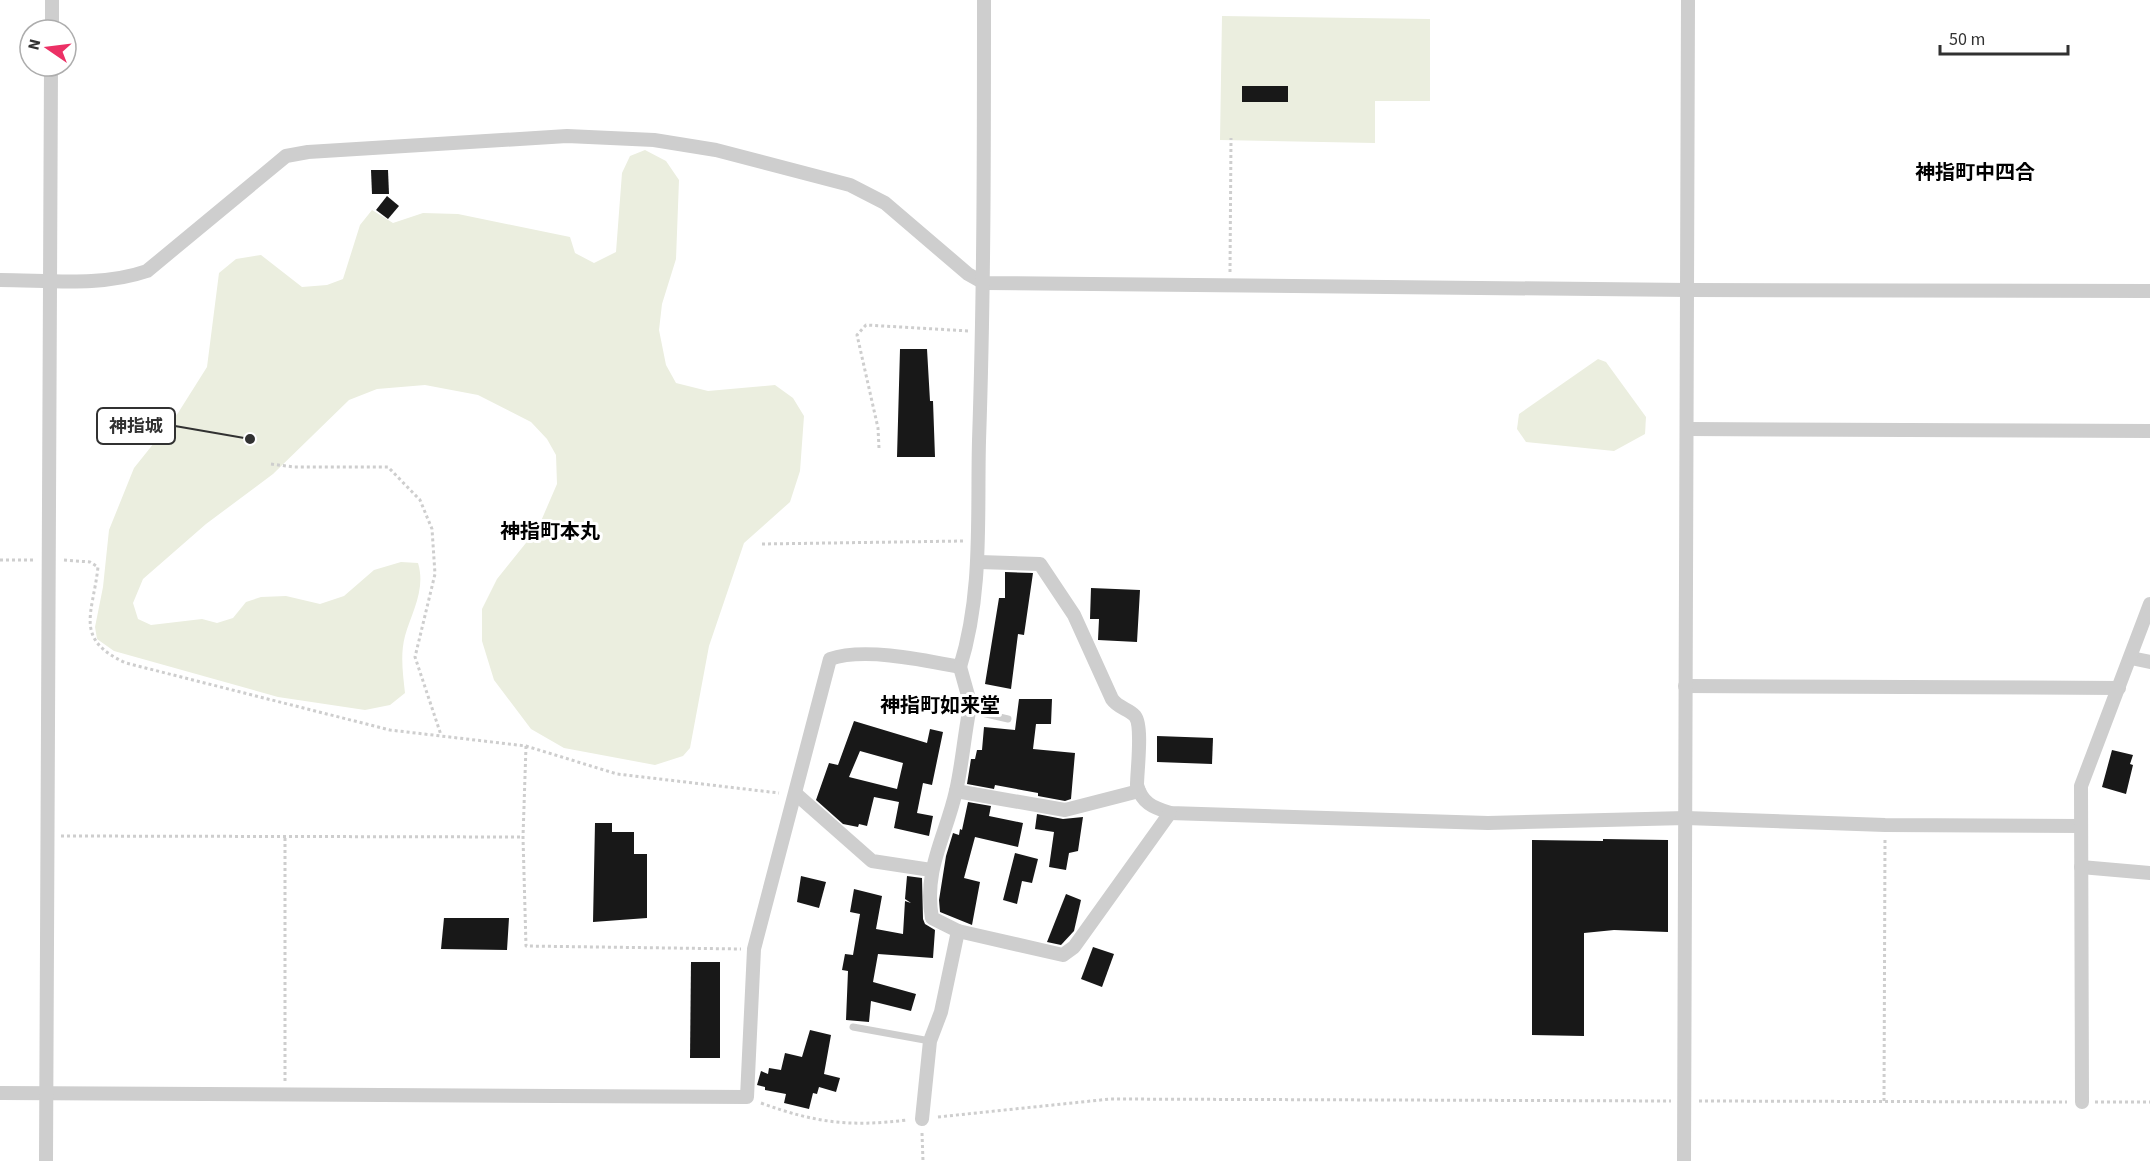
<svg xmlns="http://www.w3.org/2000/svg" width="2150" height="1161" font-family="'Source Sans 3','Noto Sans JP',sans-serif">
  <style>
    .green { fill: #ebeedf }
    .building { fill: #181818; fill-rule: evenodd }
    .lines { fill: none; stroke-linecap: round; stroke-linejoin: round }
    .path { stroke: #cecece; stroke-width: 3; stroke-dasharray: 3 3; stroke-linecap: butt }
    .lane { stroke: #cecece; stroke-width: 7 }
    .street { stroke: #cecece; stroke-width: 14 }
    .labels { text-anchor: middle; stroke-width: 6; stroke-linejoin: round; paint-order: stroke }
    .quarter-label { font-size: 20px; font-weight: bold; fill: #000; stroke: #fff }
    .leader { fill: none; stroke: #313131; stroke-width: 2 }
    .callout-dot { fill: #313131; stroke: #fff; stroke-width: 2 }
    .callout { fill: #fff; stroke: #313131; stroke-width: 2 }
    .callout-label { font-size: 18px; text-anchor: middle; font-weight: bold; fill: #313131 }
  </style>
  <rect width="100%" height="100%" fill="#fff"/>
  <g class="green">
    <polygon points="1222,16 1430,19 1430,101 1375,101 1375,143 1220,140"/>
    <path d="M645 150 666 161 679 180 676 259 662 304 659 330 666 365 676 383 708 391 775 385 793 398 804 416 800 471 790 502 744 543 709 646 690 748 683 756 655 765 564 748 531 729 494 680 482 641V609L497 579 538 528 557 484 556 455 547 439 531 422 478 395 425 385 377 389 349 400 273 474 206 524 143 579 133 603 138 619 151 625 202 619 217 623 233 618 246 602 261 597 286 596 320 604 344 596 374 570 401 562 418 563C426 589 412 612 405 636 400 655 403 674 405 693L390 705 365 710 278 697 114 651 97 639 95 627 103 587 109 530 134 468 178 413 207 367 219 273 236 259 261 255 302 287 327 285 343 279 360 225 372 210 393 223 423 213 458 214 570 237 575 253 594 263 616 252 622 173 630 156Z"/>
    <polygon points="1598,359 1606,362 1646,417 1645,434 1614,451 1526,442 1517,429 1519,414"/>
  </g>
  <g class="building">
    <rect x="1242" y="86" width="46" height="16"/>
    <polygon points="371,170 388,170 389,194 372,194"/>
    <polygon points="387,196 399,206 388,219 376,210"/>
    <polygon points="900,349 927,349 930,401 933,401 935,457 897,457"/>
    <polygon points="1005,572 1033,573 1024,635 1018,634 1011,689 985,684 999,598 1005,598"/>
    <polygon points="1091,588 1140,590 1137,642 1098,640 1099,619 1090,619"/>
    <polygon points="1019,699 1052,699 1051,724 1036,724 1033,749 1075,753 1071,799 1065,801 1038,796 1038,793 995,785 994,789 967,784 971,759 975,759 977,750 982,750 984,727 1015,730"/>
    <path d="M854 721 927 743 930 729 943 732 932 785 923 783 917 813 933 816 929 836 894 828 899 802 874 797 867 826 859 824 858 827 843 824 816 800 829 763 838 765ZM860 751 903 763 897 789 849 777Z"/>
    <polygon points="1157,736 1213,738 1212,764 1157,762"/>
    <polygon points="2112,750 2133,755 2130,764 2133,765 2126,794 2102,787"/>
    <polygon points="968,802 991,806 989,816 1023,823 1018,847 975,837 964,878 980,882 972,925 940,912 939,900 946,856 953,833 959,835 960,829 962,830"/>
    <polygon points="1037,814 1063,819 1083,817 1078,851 1069,853 1066,870 1049,867 1054,832 1035,829"/>
    <polygon points="595,823 612,823 612,832 634,832 634,854 647,854 647,918 593,922"/>
    <polygon points="1603,839 1668,840 1668,932 1614,930 1584,933 1584,1036 1532,1035 1532,840 1603,841"/>
    <polygon points="1015,853 1038,859 1032,883 1022,881 1017,904 1003,900"/>
    <polygon points="801,876 826,882 819,908 797,902"/>
    <polygon points="907,876 922,878 923,919 925,924 935,930 933,958 878,954 873,982 916,994 911,1011 871,1001 869,1022 846,1020 848,971 842,970 845,954 853,955 860,914 850,912 854,889 882,896 876,929 903,934 905,901 911,903 905,899"/>
    <polygon points="1066,894 1081,900 1074,931 1061,945 1047,942"/>
    <polygon points="444,918 509,918 507,950 441,949"/>
    <polygon points="1093,947 1114,954 1102,987 1081,979"/>
    <polygon points="691,962 720,962 720,1058 690,1058"/>
    <polygon points="810,1030 831,1035 824,1074 840,1078 836,1092 819,1087 817,1094 813,1093 809,1109 784,1103 786,1094 765,1090 765,1087 757,1085 761,1071 768,1074 769,1068 781,1070 785,1053 802,1057"/>
  </g>
  <g class="lines">
    <g class="path">
      <polyline points="1230,272 1231,138"/>
      <polyline points="879,448 878,428 857,335 866,325 969,331"/>
      <polyline points="271,464 294,467 388,467 420,500 432,529 435,574 415,657 441,735"/>
      <polyline points="762,544 964,541"/>
      <polyline points="0,560 36,560"/>
      <path d="M64 560 90 562 98 567C93 614 73 639 126 663L390 730 526 746 617 774 779 793"/>
      <polyline points="526,746 523,837 526,946 741,949"/>
      <polyline points="61,836 523,837"/>
      <polyline points="285,1081 285,836"/>
      <polyline points="1699,1101 2067,1102"/>
      <polyline points="1884,1101 1885,838"/>
      <polyline points="2095,1102 2150,1102"/>
      <path d="M761 1103C816 1123 850 1127 907 1120"/>
      <polyline points="938,1117 1110,1099 1671,1101"/>
      <polyline points="922,1133 923,1161"/>
    </g>
    <g class="lane">
      <polyline points="969,710 1008,719"/>
      <polyline points="853,1027 930,1041"/>
    </g>
    <g class="street">
      <polyline points="52,30 52,0"/>
      <path d="M0 280C48 280 101 287 147 271L286 156 308 152 567 136 654 140 716 150 850 185 885 203 968 274 984 283 1688 290 2150 291"/>
      <polyline points="1687,429 2150,431"/>
      <path d="M979 562 1040 564 1074 615 1112 699C1118 708 1129 709 1135 716 1143 726 1137 771 1137 785 1142 803 1152 807 1170 813L1488 823 1686 818 1885 825 2081 826"/>
      <polyline points="2131,658 2150,662"/>
      <polyline points="1685,686 2119,688"/>
      <polyline points="956,791 1065,810 1139,791"/>
      <polyline points="796,794 872,861 931,870"/>
      <polyline points="2081,867 2150,873"/>
      <polyline points="958,931 1063,955 1074,947 1170,813"/>
      <path d="M0 1093 747 1097 754 949 830 659C864 647 924 660 960 667 983 593 977 517 979 441 984 294 984 147 984 0"/>
      <polyline points="2082,1102 2081,786 2150,604"/>
      <path d="M922 1119 930 1041 941 1012 958 931 932 918C923 870 946 836 956 791 962 765 964 738 969 712V699L960 667"/>
      <polyline points="46,1161 51,66"/>
      <polyline points="1684,1161 1688,0"/>
    </g>
  </g>
  <g class="labels">
    <g class="quarter-label">
      <text x="1975" y="179">神指町中四合</text>
      <text x="550" y="538">神指町本丸</text>
      <text x="940" y="712">神指町如来堂</text>
    </g>
  </g>
  <path class="leader" d="M250 439L175 426"/>
  <circle class="callout-dot" cx="250" cy="439" r="6"/>
  <rect class="callout" x="97" y="408" width="78" height="36" rx="6"/>
  <g class="callout-label">
    <text x="136" y="432">神指城</text>
  </g>
  <g transform="translate(48 48) rotate(284)"><circle r="28" fill="#ffffff" stroke="#adadad" stroke-width="1.5"/>
  <path d="M0-4.5L10 22L0 15L-10 22Z" fill="#ec3065"/>
  <text y="-9" font-size="16" font-weight="bold" text-anchor="middle" fill="#313131">N</text>
  </g>
  <path d="M1940 45v9h128v-9" fill="none" stroke="#313131" stroke-width="3"/>
  <text x="1949" y="45" font-size="18" fill="#313131" stroke="#ffffff" stroke-width="4.5" paint-order="stroke">50 m</text>
</svg>
